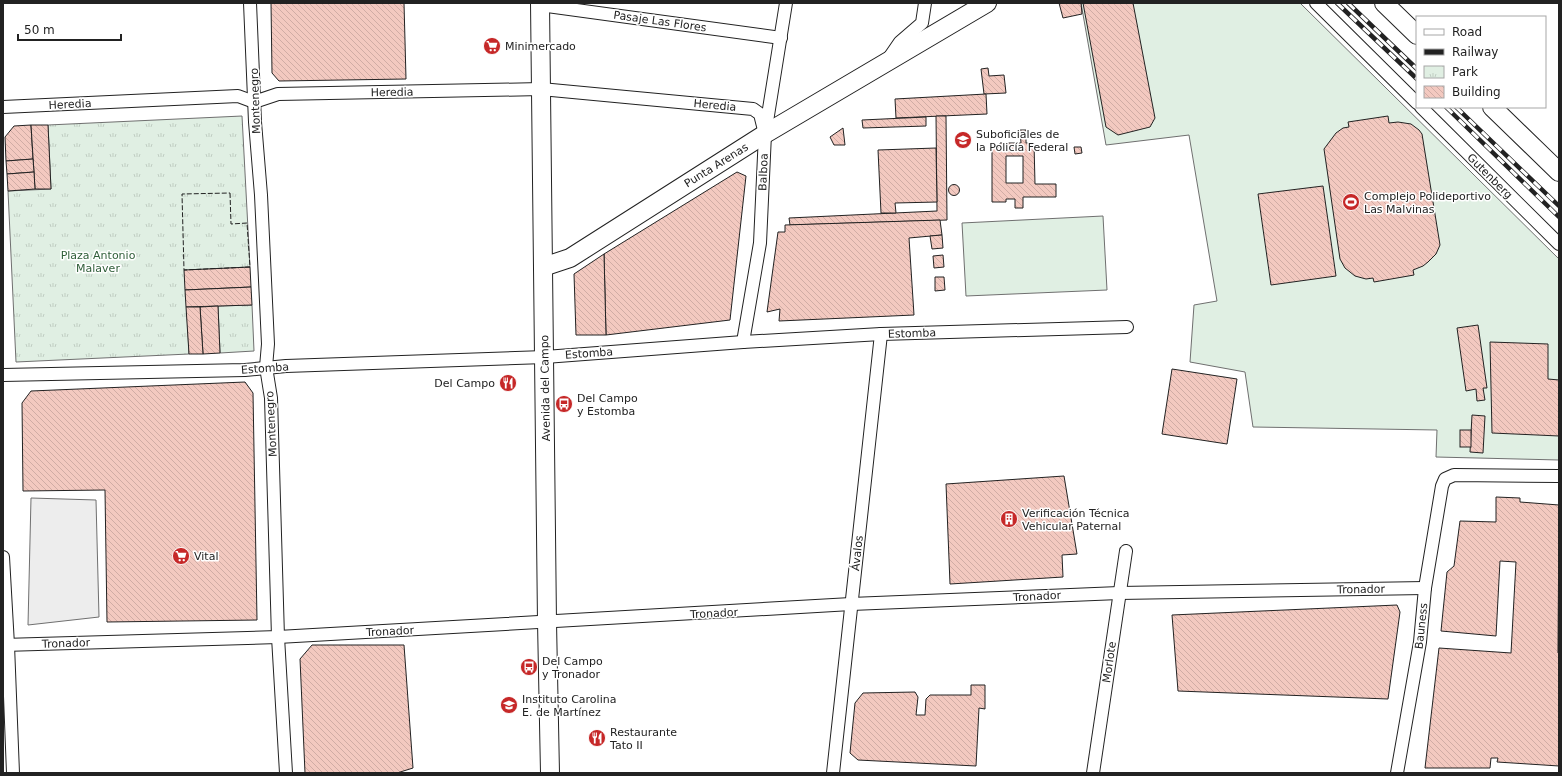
<svg xmlns="http://www.w3.org/2000/svg" width="1562" height="776" font-family="'DejaVu Sans',sans-serif">
  <style>
    .green { fill: #e0efe3; stroke: #6f6f6f }
    .park { fill: url(#park-tufts); stroke: #6f6f6f }
    .parking { fill: #ededed; stroke: #6f6f6f }
    .building { fill: url(#building-back-hatch); stroke: #222; fill-rule: evenodd }
    .lines { fill: none; stroke-linecap: round; stroke-linejoin: round }
    .street-casing { stroke: #222; stroke-width: 14 }
    .secondary-casing { stroke: #222; stroke-width: 20 }
    .street { stroke: #fff; stroke-width: 12 }
    .secondary { stroke: #fff; stroke-width: 18 }
    .rail-casing { stroke: #222; stroke-width: 4.5 }
    .rail { stroke: #fff; stroke-width: 3; stroke-dasharray: 9; stroke-linecap: butt }
    .fence { stroke: #222; stroke-width: 1; stroke-dasharray: 5 2; stroke-linecap: butt }
    .labels { text-anchor: middle; stroke-width: 3; stroke-linejoin: round; paint-order: stroke }
    .street-label { font-size: 11px; fill: #222; stroke: #fff }
    .poi-label { font-size: 11px; fill: #222; stroke: #fff; text-anchor: start }
    .park-label { font-size: 11px; fill: #2f5e38; stroke: #fff }
  </style>
  <defs>
    <pattern id="park-tufts" width="24" height="20" patternUnits="userSpaceOnUse"><rect width="24" height="20" fill="#e0efe3"/><path d="M3 7l-1-3M5 7V3M7 7l1-3M15 17l-1-3M17 17v-4M19 17l1-3" fill="none" stroke="#c0cdc2"/></pattern>
    <pattern id="building-back-hatch" width="6" height="6" patternUnits="userSpaceOnUse"><rect width="6" height="6" fill="#f3c9c0"/><path d="M-1 5l2 2M0 0l6 6M5-1l2 2" fill="none" stroke="#d0aca5"/></pattern>
  </defs>
  <rect width="100%" height="100%" fill="#fff"/>
  <g class="green">
    <polygon points="1081,3 1300,3 1559,259 1559,460 1436,457 1437,430 1253,427 1245,372 1190,362 1194,305 1217,301 1189,135 1106,145"/>
    <polygon points="1103,216 1107,290 966,296 962,223"/>
  </g>
  <g class="park">
    <polygon points="242,116 250,267 185,271 189,354 16,362 8,191 51,189 48,125"/>
    <polygon points="252,305 254,351 220,353 218,306"/>
  </g>
  <polygon class="parking" points="31,498 96,500 99,617 28,625"/>
  <g class="building">
    <polygon points="271,3 404,3 406,79 279,81 272,73"/>
    <polygon points="1059,3 1081,3 1082,14 1063,18"/>
    <polygon points="1083,3 1133,3 1155,118 1150,127 1118,135 1106,127"/>
    <polygon points="988,68 989,76 1004,75 1006,93 984,94 981,69"/>
    <polygon points="986,94 987,114 896,118 895,99"/>
    <polygon points="936,116 946,116 947,220 790,225 789,218 937,211"/>
    <polygon points="1388,116 1389,123 1398,122 1411,124 1419,130 1422,134 1440,245 1436,254 1428,262 1423,266 1413,270 1414,275 1374,282 1373,278 1366,279 1355,276 1345,268 1340,259 1324,149 1336,133 1343,128 1349,127 1348,122"/>
    <polygon points="926,117 926,126 863,128 862,120"/>
    <polygon points="31,125 33,159 6,161 5,137 14,126"/>
    <polygon points="31,125 48,125 51,189 35,189"/>
    <polygon points="843,128 845,145 834,145 830,137"/>
    <path d="M1020 130H1026V143H1034L1035 184H1056V197H1023V208H1015V199H1006V202H992V147H1000V143H1021ZM1006 156H1023V183H1006Z"/>
    <polygon points="1074,147 1081,147 1082,153 1075,154"/>
    <polygon points="936,148 937,202 895,203 896,213 881,213 878,150"/>
    <polygon points="33,159 34,172 7,174 6,161"/>
    <polygon points="34,172 35,189 8,191 7,174"/>
    <polygon points="737,172 746,176 730,320 606,335 604,254"/>
    <circle cx="954" cy="190" r="5.5"/>
    <polygon points="1323,186 1336,276 1271,285 1258,194"/>
    <polygon points="940,220 942,235 909,238 914,315 779,321 780,309 767,312 778,232 785,232 785,225"/>
    <polygon points="942,235 943,248 932,249 930,236"/>
    <polygon points="604,254 606,335 576,335 574,274"/>
    <polygon points="943,255 944,267 934,268 933,256"/>
    <polygon points="250,267 251,287 185,290 184,270"/>
    <polygon points="935,277 944,277 945,290 935,291"/>
    <polygon points="251,287 252,305 186,307 185,290"/>
    <polygon points="218,306 220,353 203,354 200,307"/>
    <polygon points="186,307 200,307 203,354 189,354"/>
    <polygon points="1478,325 1487,388 1483,388 1485,400 1477,401 1476,389 1466,391 1457,328"/>
    <polygon points="1490,342 1548,344 1548,379 1559,380 1559,436 1492,433"/>
    <polygon points="1172,369 1237,379 1227,444 1162,434"/>
    <polygon points="245,382 253,393 257,620 107,622 105,490 23,491 22,403 31,391"/>
    <polygon points="1472,415 1485,416 1483,453 1470,452"/>
    <rect x="1460" y="430" width="11" height="17"/>
    <polygon points="1064,476 1077,554 1062,555 1063,577 950,584 946,484"/>
    <polygon points="1496,497 1520,498 1520,502 1559,505 1558,653 1559,653 1559,766 1497,762 1498,758 1491,758 1490,768 1425,768 1439,648 1511,653 1516,562 1500,561 1496,636 1441,631 1447,572 1454,566 1460,521 1496,522"/>
    <polygon points="1397,605 1400,612 1388,699 1178,691 1172,615"/>
    <polygon points="312,645 404,645 413,768 397,773 305,773 300,659"/>
    <polygon points="971,685 985,685 985,709 979,708 976,766 858,760 850,753 855,703 863,693 915,692 918,697 916,715 925,715 926,699 930,695 971,695"/>
  </g>
  <g class="lines">
    <g class="street-casing">
      <g id="street">
        <polyline points="250,3 255,122 261,195 268,344 266,367 271,398 278,637 286,773"/>
        <polyline points="1316,3 1417,103"/>
        <polyline points="540,5 781,38"/>
        <polyline points="889,58 900,42 922,23 925,3"/>
        <polyline points="3,107 238,96 254,102 278,94 541,89 753,109 760,114 765,134"/>
        <polyline points="1421,107 1559,244"/>
        <polyline points="743,342 760,243 765,134 786,3"/>
        <polyline points="3,375 245,370 286,366 545,357 743,342 881,334 1127,327"/>
        <polyline points="3,557 8,645 13,773"/>
        <polyline points="3,645 278,637 851,604 1119,593 1425,588"/>
        <polyline points="833,773 881,334"/>
        <polyline points="1093,773 1126,551"/>
        <polyline points="1397,773 1420,642 1425,588 1442,486 1445,479 1454,475 1559,476"/>
      </g>
    </g>
    <g class="secondary-casing">
      <g id="secondary">
        <polyline points="540,3 547,622 550,773"/>
        <polyline points="1384,3 1417,35"/>
        <polyline points="1492,107 1559,172"/>
        <polyline points="543,267 570,258 765,134 987,3"/>
      </g>
    </g>
    <use href="#street" class="street"/>
    <use href="#secondary" class="secondary"/>
    <g class="rail-casing">
      <g id="rail">
        <polyline points="1337,3 1417,79"/>
        <polyline points="1348,3 1417,69"/>
        <polyline points="1446,107 1559,217"/>
        <polyline points="1456,107 1559,206"/>
      </g>
    </g>
    <use href="#rail" class="rail"/>
    <polygon class="fence" points="230,193 231,224 247,223 250,267 184,270 182,194"/>
  </g>
  <defs>
    <g id="supermarket-disc" transform="scale(0.9)"><circle r="9.5" fill="#c62828" stroke="#fff"/><path d="M-6-5.5h2.5l.6 2H6L4.5 2H-2.5L-4.4-4H-6ZM-1.5 3.2a1.3 1.3 0 1 0 .1 0ZM3 3.2a1.3 1.3 0 1 0 .1 0Z" fill="#fff"/></g>
    <g id="university-disc" transform="scale(0.9)"><circle r="9.5" fill="#c62828" stroke="#fff"/><path d="M0-5L7-2L0 1L-7-2ZM-4 1L0 2.5L4 1V4Q0 6-4 4Z" fill="#fff"/></g>
    <g id="stadium-disc" transform="scale(0.9)"><circle r="9.5" fill="#c62828" stroke="#fff"/><path d="M0-5a6.5 5 0 1 0 0 10a6.5 5 0 1 0 0-10ZM-3.5-1.8h7v3.6h-7Z" fill="#fff"/></g>
    <g id="restaurant-disc" transform="scale(0.9)"><circle r="9.5" fill="#c62828" stroke="#fff"/><path d="M-5-6h1v4h1v-4h1v4h1v-4h1v5L-1.5 .5V6h-2V.5L-5-1ZM5-6V6H3V1.5H1.5Q1.5-4 5-6Z" fill="#fff"/></g>
    <g id="bus-disc" transform="scale(0.9)"><circle r="9.5" fill="#c62828" stroke="#fff"/><path d="M-5-6H5V4H4V6H2V4H-2V6H-4V4H-5ZM-3.5-4V0h7V-4ZM-3.5 1.2v1.5H-2V1.2ZM2 1.2v1.5H3.5V1.2Z" fill="#fff"/></g>
    <g id="building-disc" transform="scale(0.9)"><circle r="9.5" fill="#c62828" stroke="#fff"/><path d="M-4-6H4V6H1V3H-1V6H-4ZM-2.5-4.3h1.7v1.8h-1.7ZM.8-4.3h1.7v1.8H.8ZM-2.5-1h1.7V.8h-1.7ZM.8-1h1.7V.8H.8Z" fill="#fff"/></g>
    <g id="school-disc" transform="scale(0.9)"><circle r="9.5" fill="#c62828" stroke="#fff"/><path d="M0-5L7-2L0 1L-7-2ZM-4 1L0 2.5L4 1V4Q0 6-4 4Z" fill="#fff"/></g>
  </defs>
  <g fill-rule="evenodd">
    <use href="#supermarket-disc" x="492" y="46"/>
    <use href="#university-disc" x="963" y="140"/>
    <use href="#stadium-disc" x="1351" y="202"/>
    <use href="#restaurant-disc" x="508" y="383"/>
    <use href="#bus-disc" x="564" y="404"/>
    <use href="#building-disc" x="1009" y="519"/>
    <use href="#supermarket-disc" x="181" y="556"/>
    <use href="#bus-disc" x="529" y="667"/>
    <use href="#school-disc" x="509" y="705"/>
    <use href="#restaurant-disc" x="597" y="738"/>
  </g>
  <g class="labels">
    <g class="street-label">
      <text transform="translate(660 21) rotate(8)" y="4">Pasaje Las Flores</text>
      <text transform="translate(392 92) rotate(-1)" y="4">Heredia</text>
      <text transform="translate(255 101) rotate(-92)" y="4">Montenegro</text>
      <text transform="translate(70 104) rotate(-3)" y="4">Heredia</text>
      <text transform="translate(715 105) rotate(5)" y="4">Heredia</text>
      <text transform="translate(716 165) rotate(-32)" y="4">Punta Arenas</text>
      <text transform="translate(763 172) rotate(-88)" y="4">Balboa</text>
      <text transform="translate(1490 176) rotate(45)" y="4">Gutenberg</text>
      <text transform="translate(912 333) rotate(-2)" y="4">Estomba</text>
      <text transform="translate(589 353) rotate(-4)" y="4">Estomba</text>
      <text transform="translate(265 368) rotate(-4)" y="4">Estomba</text>
      <text transform="translate(545 388) rotate(-91)" y="4">Avenida del Campo</text>
      <text transform="translate(271 424) rotate(-93)" y="4">Montenegro</text>
      <text transform="translate(857 553) rotate(-84)" y="4">Ávalos</text>
      <text transform="translate(1361 589) rotate(-1)" y="4">Tronador</text>
      <text transform="translate(1037 596) rotate(-3)" y="4">Tronador</text>
      <text transform="translate(714 613) rotate(-3)" y="4">Tronador</text>
      <text transform="translate(1421 626) rotate(-84)" y="4">Bauness</text>
      <text transform="translate(390 631) rotate(-3)" y="4">Tronador</text>
      <text transform="translate(66 643) rotate(-2)" y="4">Tronador</text>
      <text transform="translate(1109 662) rotate(-82)" y="4">Morlote</text>
    </g>
    <g class="poi-label">
      <text x="505" y="50">Minimercado</text>
      <text x="976" y="138">Suboficiales de<tspan x="976" dy="13">la Policía Federal</tspan></text>
      <text x="1364" y="200">Complejo Polideportivo<tspan x="1364" dy="13">Las Malvinas</tspan></text>
      <text x="495" y="387" text-anchor="end">Del Campo</text>
      <text x="577" y="402">Del Campo<tspan x="577" dy="13">y Estomba</tspan></text>
      <text x="1022" y="517">Verificación Técnica<tspan x="1022" dy="13">Vehicular Paternal</tspan></text>
      <text x="194" y="560">Vital</text>
      <text x="542" y="665">Del Campo<tspan x="542" dy="13">y Tronador</tspan></text>
      <text x="522" y="703">Instituto Carolina<tspan x="522" dy="13">E. de Martínez</tspan></text>
      <text x="610" y="736">Restaurante<tspan x="610" dy="13">Tato II</tspan></text>
    </g>
    <g class="park-label">
      <text x="98" y="259">Plaza Antonio<tspan x="98" dy="13">Malaver</tspan></text>
    </g>
  </g>
  <rect width="1562" height="776" fill="none" stroke="#222222" stroke-width="8"/>
  <rect x="1416" y="16" width="130" height="92" fill="#ffffff" stroke="#a7a7a7"/>
  <rect x="1424" y="29" width="20" height="6" fill="#ffffff" stroke="#a7a7a7"/>
  <text x="1452" y="36" font-size="12" fill="#222222">Road</text>
  <rect x="1424" y="49" width="20" height="6" fill="#222222" stroke="#a7a7a7"/>
  <text x="1452" y="56" font-size="12" fill="#222222">Railway</text>
  <rect x="1424" y="66" width="20" height="12" fill="url(#park-tufts)" stroke="#a7a7a7"/>
  <text x="1452" y="76" font-size="12" fill="#222222">Park</text>
  <rect x="1424" y="86" width="20" height="12" fill="url(#building-back-hatch)" stroke="#a7a7a7"/>
  <text x="1452" y="96" font-size="12" fill="#222222">Building</text>
  <path d="M18 34v6h103v-6" fill="none" stroke="#222222" stroke-width="2"/>
  <text x="24" y="34" font-size="12" fill="#222222" stroke="#ffffff" stroke-width="3" paint-order="stroke">50 m</text>
</svg>
